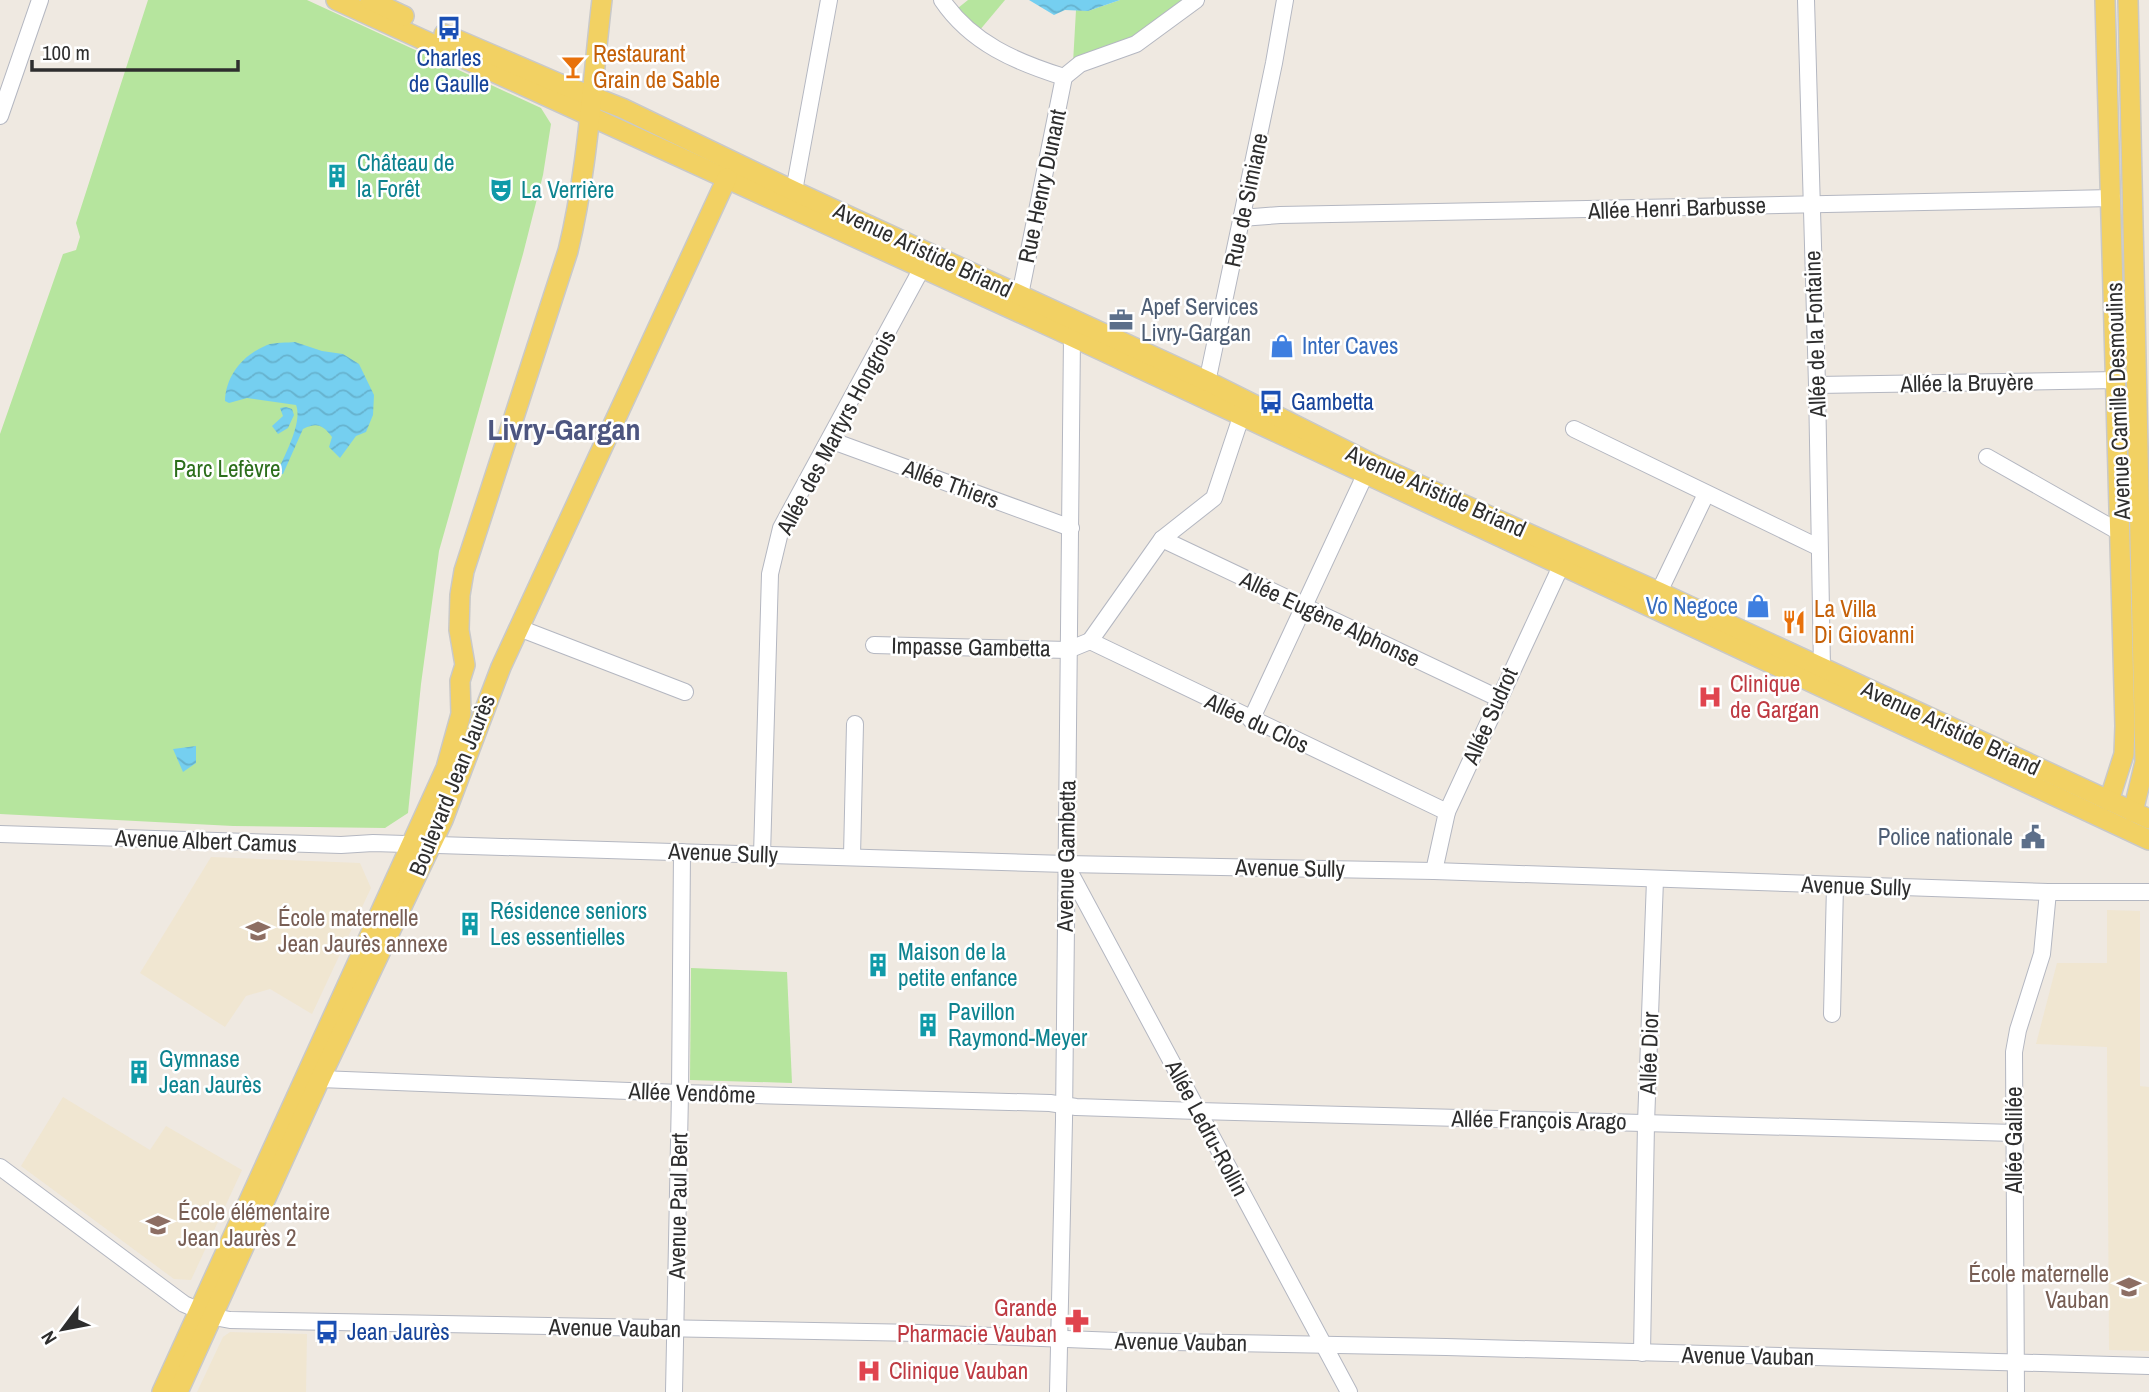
<svg xmlns="http://www.w3.org/2000/svg" width="2149" height="1392" font-family="'Archivo Narrow',sans-serif">
  <style>
    .education { fill: #f0e6d1 }
    .park { fill: #b6e59e }
    .water { fill: url(#water-waves) }
    .lines { fill: none; stroke-linecap: round; stroke-linejoin: round }
    .minor-casing { stroke: #b4b7c1; stroke-width: 18 }
    .major-casing { stroke: #c9c9c9; stroke-width: 22 }
    .minor { stroke: #fff; stroke-width: 16 }
    .major { stroke: #f2d163; stroke-width: 19 }
    .labels { text-anchor: middle; stroke-width: 5; stroke-linejoin: round; paint-order: stroke }
    .food-label { font-size: 23px; fill: #c56008; stroke: #fff; text-anchor: start }
    .transit-label { font-size: 23px; fill: #164399; stroke: #fff; text-anchor: start }
    .culture-label { font-size: 23px; fill: #0d838f; stroke: #fff; text-anchor: start }
    .street-label { font-size: 23px; fill: #2e2e2e; stroke: #fff }
    .service-label { font-size: 23px; fill: #4e5e75; stroke: #fff; text-anchor: start }
    .shop-label { font-size: 23px; fill: #366cbe; stroke: #fff; text-anchor: start }
    .park-label { font-size: 23px; fill: #2c6e1b; stroke: #fff }
    .health-label { font-size: 23px; fill: #be3a42; stroke: #fff; text-anchor: start }
    .education-label { font-size: 23px; fill: #785e54; stroke: #fff; text-anchor: start }
    .district-label { font-size: 30px; font-weight: bold; fill: #4d5680; stroke: #fff }
  </style>
  <defs>
    <pattern id="water-waves" width="16" height="10" patternUnits="userSpaceOnUse" patternTransform="scale(1.75)"><rect width="16" height="10" fill="#75cff0"/><path d="M0 5q4-4 8 0t8 0" fill="none" stroke="#66b2ce"/></pattern>
  </defs>
  <rect width="100%" height="100%" fill="#efe9e1"/>
  <g class="education">
    <polygon points="211,857 360,863 371,888 312,1014 270,989 246,996 225,1027 140,973"/>
    <polygon points="2107,910 2140,911 2140,1086 2149,1087 2149,1351 2109,1350 2107,1047 2036,1044 2057,963 2107,963"/>
    <polygon points="63,1097 150,1150 166,1126 242,1170 191,1280 174,1279 21,1166"/>
    <polygon points="230,1332 307,1334 306,1392 197,1392 223,1337"/>
  </g>
  <g class="park">
    <polygon points="148,0 307,0 541,108 551,124 543,175 523,254 439,551 421,684 408,813 385,828 233,826 0,814 0,434 63,254 76,250 80,237 76,223"/>
    <polygon points="968,0 1005,0 979,31 958,8"/>
    <polygon points="1120,0 1184,0 1134,37 1073,63 1076,10 1088,11"/>
    <polygon points="691,968 787,972 792,1083 690,1080"/>
  </g>
  <g class="water">
    <polygon points="1029,0 1120,0 1088,11 1065,10 1054,15"/>
    <path d="M295 342 322 351 343 354 359 364 374 395 373 415 366 432 356 436 340 458 329 447 332 437C323 425 317 422 303 429L283 474 276 475C284 456 303 423 296 405L247 398 229 403 225 401C226 375 243 355 267 345 275 342 287 343 295 342Z"/>
    <polygon points="286,407 292,409 294,415 288,428 278,434 272,426 283,416 280,408"/>
    <polygon points="196,746 196,763 183,772 173,749"/>
  </g>
  <g class="lines">
    <g class="minor-casing">
      <g id="minor">
        <path d="M942 0C971 43 1016 62 1064 77"/>
        <polyline points="1806,0 1817,385 1822,668"/>
        <polyline points="1064,77 1080,64 1136,44 1196,0"/>
        <polyline points="0,116 40,0"/>
        <polyline points="794,191 829,0"/>
        <path d="M1241 218 1280 215C1557 211 1835 203 2112 198"/>
        <polyline points="1020,295 1064,77"/>
        <polyline points="1817,385 2117,380"/>
        <polyline points="1205,392 1274,63 1285,0"/>
        <polyline points="1574,429 1818,547"/>
        <polyline points="830,440 1071,528"/>
        <polyline points="1987,457 2121,533"/>
        <polyline points="1162,539 1498,698"/>
        <polyline points="1659,592 1706,494"/>
        <polyline points="519,628 685,692"/>
        <polyline points="1090,641 1162,539 1214,498 1241,417"/>
        <polyline points="874,645 1068,650 1090,641 1447,812"/>
        <polyline points="1251,720 1365,475"/>
        <polyline points="0,834 341,845 373,843 1066,864 1434,871 2048,892 2149,892"/>
        <polyline points="762,855 770,574 781,528 922,268"/>
        <polyline points="852,856 855,724"/>
        <polyline points="1067,867 1349,1392"/>
        <polyline points="1434,871 1447,812 1561,566"/>
        <polyline points="1832,1014 1835,885"/>
        <polyline points="320,1079 680,1093 1050,1103 1076,1107 1198,1111 2015,1133"/>
        <polyline points="0,1167 184,1304 214,1317 230,1320 919,1333 1117,1341 1446,1347 2149,1366"/>
        <polyline points="1642,1353 1646,1123 1655,880"/>
        <polyline points="674,1392 680,1093 682,852"/>
        <polyline points="1058,1392 1064,1120 1072,336 1075,328"/>
        <polyline points="2016,1392 2014,1052 2018,1030 2042,954 2048,892"/>
      </g>
    </g>
    <g class="major-casing">
      <g id="major">
        <polyline points="336,0 1060,331 2149,840"/>
        <polyline points="370,0 404,16"/>
        <polyline points="2105,0 2125,726 2124,754 2109,801"/>
        <polyline points="2128,0 2145,762 2133,812"/>
        <polyline points="444,34 558,83 622,108 794,191 1209,382 1375,465 1659,592 2149,819"/>
        <path d="M162 1392 446 768 461 714 460 681 465 665 459 630 460 595 464 571 568 251C588 169 592 84 602 0"/>
        <polyline points="178,1392 320,1079 443,820 501,667 727,178"/>
      </g>
    </g>
    <use href="#minor" class="minor"/>
    <use href="#major" class="major"/>
  </g>
  <defs>
    <g id="bus-bare" transform="scale(1.89)"><path d="M-5-6H5V4H4V6H2V4H-2V6H-4V4H-5ZM-3.5-4V0h7V-4ZM-3.5 1.2v1.5H-2V1.2ZM2 1.2v1.5H3.5V1.2Z" fill="#1a4fb4" stroke="#fff" stroke-width="2.5" paint-order="stroke"/></g>
    <g id="bar-bare" transform="scale(1.89)"><path d="M-6-5H6L.8 .8V4.5H3.5V6h-7V4.5H-.8V.8Z" fill="#e8710a" stroke="#fff" stroke-width="2.5" paint-order="stroke"/></g>
    <g id="building-bare" transform="scale(1.89)"><path d="M-4-6H4V6H1V3H-1V6H-4ZM-2.5-4.3h1.7v1.8h-1.7ZM.8-4.3h1.7v1.8H.8ZM-2.5-1h1.7V.8h-1.7ZM.8-1h1.7V.8H.8Z" fill="#0f9aa8" stroke="#fff" stroke-width="2.5" paint-order="stroke"/></g>
    <g id="theatre-bare" transform="scale(1.89)"><path d="M-5-5.5Q0-4 5-5.5V0Q5 5 0 6Q-5 5-5 0ZM-3.3-2.5H-1v1.5H-3.3ZM1-2.5H3.3v1.5H1ZM-2.8 1Q0 5.5 2.8 1Z" fill="#0f9aa8" stroke="#fff" stroke-width="2.5" paint-order="stroke"/></g>
    <g id="office-bare" transform="scale(1.89)"><path d="M-6-3h4V-5.5h4V-3h4V5H-6ZM-1-4.5V-3h2v-1.5ZM-6 0V1H6V0Z" fill="#5c6f8a" stroke="#fff" stroke-width="2.5" paint-order="stroke"/></g>
    <g id="shop-bare" transform="scale(1.89)"><path d="M-5-2.5h2.3a2.7 3.5 0 0 1 5.4 0H5L5.5 6h-11ZM-1.5-2.5h3a1.5 2.3 0 0 0-3 0Z" fill="#3f7fe0" stroke="#fff" stroke-width="2.5" paint-order="stroke"/></g>
    <g id="restaurant-bare" transform="scale(1.89)"><path d="M-5-6h1v4h1v-4h1v4h1v-4h1v5L-1.5 .5V6h-2V.5L-5-1ZM5-6V6H3V1.5H1.5Q1.5-4 5-6Z" fill="#e8710a" stroke="#fff" stroke-width="2.5" paint-order="stroke"/></g>
    <g id="hospital-bare" transform="scale(1.89)"><path d="M-5-5h3v3.5h4V-5h3V5h-3V1.5h-4V5h-3Z" fill="#e0444e" stroke="#fff" stroke-width="2.5" paint-order="stroke"/></g>
    <g id="civic-bare" transform="scale(1.89)"><path d="M-.6-6.5H3V-4.5H.6V-3L4-1V1h2V6H-6V1h2V-1L-.6-3ZM-1.2 2.5V6h2.4V2.5Z" fill="#5c6f8a" stroke="#fff" stroke-width="2.5" paint-order="stroke"/></g>
    <g id="school-bare" transform="scale(1.89)"><path d="M0-5L7-2L0 1L-7-2ZM-4 1L0 2.5L4 1V4Q0 6-4 4Z" fill="#8d6e63" stroke="#fff" stroke-width="2.5" paint-order="stroke"/></g>
    <g id="pharmacy-bare" transform="scale(1.89)"><path d="M-2-6h4v4h4v4h-4v4h-4v-4h-4v-4h4Z" fill="#e0444e" stroke="#fff" stroke-width="2.5" paint-order="stroke"/></g>
  </defs>
  <g fill-rule="evenodd">
    <use href="#bus-bare" x="449" y="28"/>
    <use href="#bar-bare" x="573" y="67"/>
    <use href="#building-bare" x="337" y="176"/>
    <use href="#theatre-bare" x="501" y="190"/>
    <use href="#office-bare" x="1121" y="320"/>
    <use href="#shop-bare" x="1282" y="346"/>
    <use href="#bus-bare" x="1271" y="402"/>
    <use href="#shop-bare" x="1758" y="606"/>
    <use href="#restaurant-bare" x="1794" y="622"/>
    <use href="#hospital-bare" x="1710" y="697"/>
    <use href="#civic-bare" x="2033" y="837"/>
    <use href="#building-bare" x="470" y="924"/>
    <use href="#school-bare" x="258" y="931"/>
    <use href="#building-bare" x="878" y="965"/>
    <use href="#building-bare" x="928" y="1025"/>
    <use href="#building-bare" x="139" y="1072"/>
    <use href="#school-bare" x="158" y="1225"/>
    <use href="#school-bare" x="2129" y="1287"/>
    <use href="#pharmacy-bare" x="1077" y="1321"/>
    <use href="#bus-bare" x="327" y="1332"/>
    <use href="#hospital-bare" x="869" y="1371"/>
  </g>
  <g class="labels">
    <g class="food-label">
      <text x="593" y="62">Restaurant<tspan x="593" dy="26">Grain de Sable</tspan></text>
      <text x="1814" y="617">La Villa<tspan x="1814" dy="26">Di Giovanni</tspan></text>
    </g>
    <g class="transit-label">
      <text x="449" y="66" text-anchor="middle">Charles<tspan x="449" dy="26">de Gaulle</tspan></text>
      <text x="1291" y="410">Gambetta</text>
      <text x="347" y="1340">Jean Jaurès</text>
    </g>
    <g class="culture-label">
      <text x="357" y="171">Château de<tspan x="357" dy="26">la Forêt</tspan></text>
      <text x="521" y="198">La Verrière</text>
      <text x="490" y="919">Résidence seniors<tspan x="490" dy="26">Les essentielles</tspan></text>
      <text x="898" y="960">Maison de la<tspan x="898" dy="26">petite enfance</tspan></text>
      <text x="948" y="1020">Pavillon<tspan x="948" dy="26">Raymond-Meyer</tspan></text>
      <text x="159" y="1067">Gymnase<tspan x="159" dy="26">Jean Jaurès</tspan></text>
    </g>
    <g class="street-label">
      <text transform="translate(1042 186) rotate(-78)" y="8">Rue Henry Dunant</text>
      <text transform="translate(1246 200) rotate(-78)" y="8">Rue de Simiane</text>
      <text transform="translate(1677 208) rotate(-2)" y="8">Allée Henri Barbusse</text>
      <text transform="translate(923 250) rotate(25)" y="8">Avenue Aristide Briand</text>
      <text transform="translate(1815 334) rotate(-92)" y="8">Allée de la Fontaine</text>
      <text transform="translate(1967 383) rotate(-1)" y="8">Allée la Bruyère</text>
      <text transform="translate(2118 401) rotate(-92)" y="8">Avenue Camille Desmoulins</text>
      <text transform="translate(836 432) rotate(-62)" y="8">Allée des Martyrs Hongrois</text>
      <text transform="translate(951 484) rotate(20)" y="8">Allée Thiers</text>
      <text transform="translate(1436 491) rotate(24)" y="8">Avenue Aristide Briand</text>
      <text transform="translate(1330 619) rotate(25)" y="8">Allée Eugène Alphonse</text>
      <text transform="translate(971 647) rotate(1)" y="8">Impasse Gambetta</text>
      <text transform="translate(1490 716) rotate(-66)" y="8">Allée Sudrot</text>
      <text transform="translate(1257 723) rotate(25)" y="8">Allée du Clos</text>
      <text transform="translate(1951 728) rotate(25)" y="8">Avenue Aristide Briand</text>
      <text transform="translate(452 785) rotate(-68)" y="8">Boulevard Jean Jaurès</text>
      <text transform="translate(206 841) rotate(2)" y="8">Avenue Albert Camus</text>
      <text transform="translate(723 853) rotate(2)" y="8">Avenue Sully</text>
      <text transform="translate(1066 856) rotate(-89)" y="8">Avenue Gambetta</text>
      <text transform="translate(1290 868) rotate(1)" y="8">Avenue Sully</text>
      <text transform="translate(1856 886) rotate(2)" y="8">Avenue Sully</text>
      <text transform="translate(1649 1053) rotate(-88)" y="8">Allée Dior</text>
      <text transform="translate(692 1093) rotate(2)" y="8">Allée Vendôme</text>
      <text transform="translate(1539 1120) rotate(1)" y="8">Allée François Arago</text>
      <text transform="translate(1207 1128) rotate(62)" y="8">Allée Ledru-Rollin</text>
      <text transform="translate(2014 1140) rotate(-90)" y="8">Allée Galilée</text>
      <text transform="translate(678 1206) rotate(-89)" y="8">Avenue Paul Bert</text>
      <text transform="translate(615 1328) rotate(1)" y="8">Avenue Vauban</text>
      <text transform="translate(1181 1342) rotate(1)" y="8">Avenue Vauban</text>
      <text transform="translate(1748 1356) rotate(1)" y="8">Avenue Vauban</text>
    </g>
    <g class="service-label">
      <text x="1141" y="315">Apef Services<tspan x="1141" dy="26">Livry-Gargan</tspan></text>
      <text x="2013" y="845" text-anchor="end">Police nationale</text>
    </g>
    <g class="shop-label">
      <text x="1302" y="354">Inter Caves</text>
      <text x="1738" y="614" text-anchor="end">Vo Negoce</text>
    </g>
    <g class="park-label">
      <text x="227" y="477">Parc Lefèvre</text>
    </g>
    <g class="health-label">
      <text x="1730" y="692">Clinique<tspan x="1730" dy="26">de Gargan</tspan></text>
      <text x="1057" y="1316" text-anchor="end">Grande<tspan x="1057" dy="26">Pharmacie Vauban</tspan></text>
      <text x="889" y="1379">Clinique Vauban</text>
    </g>
    <g class="education-label">
      <text x="278" y="926">École maternelle<tspan x="278" dy="26">Jean Jaurès annexe</tspan></text>
      <text x="178" y="1220">École élémentaire<tspan x="178" dy="26">Jean Jaurès 2</tspan></text>
      <text x="2109" y="1282" text-anchor="end">École maternelle<tspan x="2109" dy="26">Vauban</tspan></text>
    </g>
    <g class="district-label">
      <text x="564" y="440">Livry-Gargan</text>
    </g>
  </g>
  <g transform="translate(63 1329) rotate(238)" stroke="#ffffff" stroke-width="5" paint-order="stroke">
  <path d="M0-5L12 26L0 18L-12 26Z" fill="#2e2e2e"/>
  <text y="-10" font-size="19" font-weight="bold" text-anchor="middle" fill="#2e2e2e">N</text>
  </g>
  <path d="M32 60v10h206v-10" fill="none" stroke="#2e2e2e" stroke-width="3.5"/>
  <text x="42" y="60" font-size="21" fill="#2e2e2e" stroke="#ffffff" stroke-width="5" paint-order="stroke">100 m</text>
</svg>
